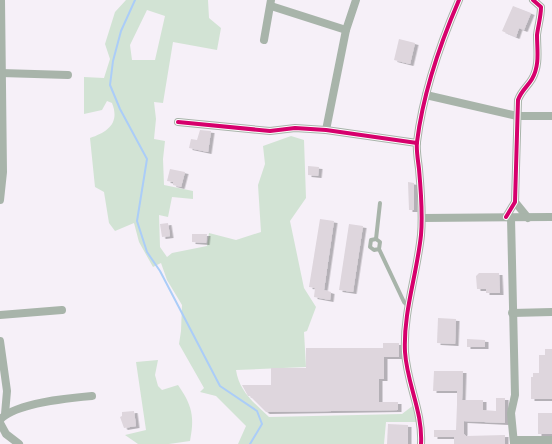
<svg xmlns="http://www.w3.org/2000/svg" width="552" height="444" font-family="'Roboto Condensed',sans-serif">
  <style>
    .green { fill: #d2e3d4; fill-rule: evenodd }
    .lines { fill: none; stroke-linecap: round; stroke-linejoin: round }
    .stream { stroke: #abcdf8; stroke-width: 2 }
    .building { fill: #ded6dd; filter: url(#shadow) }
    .service { stroke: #a8b4aa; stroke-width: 4 }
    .minor { stroke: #a8b4aa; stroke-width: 8 }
    .cycleway-casing { stroke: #fefefe; stroke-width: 6 }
    .cycleway { stroke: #d6006c; stroke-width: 4 }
  </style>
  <defs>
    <filter id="shadow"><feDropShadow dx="3.5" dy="2" stdDeviation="0" flood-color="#0004"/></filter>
  </defs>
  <rect width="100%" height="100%" fill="#f6f0f8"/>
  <g class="green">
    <path d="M126 0H208L209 18 221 28 217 50 173 42 163 103 154 102 156 119 154 139 165 141 163 159 164 185 193 191V199L172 197 168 217 159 215 160 247 167 257 172 253 207 246 209 233 236 240 261 232 258 185 265 164 263 146 291 136 304 140 306 198 290 221 304 288 316 307 307 331 304 332 306 367 236 370C239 391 254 403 269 417L402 414 415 404 419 422H386L384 444H238L246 426 216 396 200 392 204 388 179 344 181 331 182 305 167 280 161 263 153 267 139 242 134 223 115 231 109 223 104 192 95 187 90 138C108 132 120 123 112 103L107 101 102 110 84 114V77L104 78 110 59 105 44 115 12ZM147 10 165 16 155 60H132L130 45Z"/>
    <path d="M158 360 155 375 158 386 162 390 178 385C192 405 195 417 190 441L169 444H138L125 435 146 430 136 362Z"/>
  </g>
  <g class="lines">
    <polyline class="stream" points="135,0 121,31 113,61 110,85 120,109 147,159 137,221 147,252 160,271 220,386 257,411 262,424 250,444"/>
  </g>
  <g class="building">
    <polygon points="513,6 531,13 524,30 519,28 516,37 502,31"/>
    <polygon points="399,39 415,43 410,64 394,60"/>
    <polygon points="200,130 211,131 208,152 189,148 191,139 197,140"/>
    <polygon points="308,166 319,167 318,176 308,175"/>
    <polygon points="170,169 185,172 181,187 173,185 173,182 167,181"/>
    <polygon points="408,182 414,183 414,210 409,210"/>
    <polygon points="320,219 334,221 324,290 331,292 330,300 314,297 315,288 309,287"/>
    <polygon points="168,223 170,236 162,237 160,224"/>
    <polygon points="349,224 363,226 353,292 339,290"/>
    <polygon points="192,234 207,234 206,243 192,242"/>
    <polygon points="479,273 499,273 500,293 486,293 486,289 477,289 476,276"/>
    <polygon points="438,318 456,319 455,344 437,343"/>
    <polygon points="467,339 485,340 485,347 467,347"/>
    <polygon points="383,343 399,343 399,357 384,357 384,379 379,379 379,402 398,402 398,410 266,412 250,396 248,396 242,385 271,385 271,368 306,368 306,348 383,348"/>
    <polygon points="545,349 552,349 552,399 531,399 531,377 533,377 533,373 539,373 539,355 545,355"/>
    <polygon points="434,371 463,371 462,400 483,400 483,410 496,411 496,398 505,398 505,423 464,421 464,434 466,436 505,435 505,444 454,444 454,437 434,437 434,430 456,430 457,404 457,391 433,391"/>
    <polygon points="134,411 136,426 124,428 120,417 122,416 122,412"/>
    <rect x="538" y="413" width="14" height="21"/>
    <polygon points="388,424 408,425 408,444 387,444"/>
  </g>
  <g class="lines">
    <g class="service">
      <polyline points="376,239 380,203"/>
      <polyline points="379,249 374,250 370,247 371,240 376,239 380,242 379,249 404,302 408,306"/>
    </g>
    <g class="minor">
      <polyline points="271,6 346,30"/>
      <polyline points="264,40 271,0"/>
      <polyline points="1,73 68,75"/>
      <polyline points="426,95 517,116 552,116"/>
      <polyline points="178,122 270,131 295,128 326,130 417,143"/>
      <polyline points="326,130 346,30 356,0"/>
      <polyline points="0,200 3,172 1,0"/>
      <polyline points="515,202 528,218"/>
      <path d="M506 217 515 202 518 100C521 91 528 86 532 79 540 65 537 50 537 35 538 26 541 17 541 7L533 0"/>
      <polyline points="423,218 552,217"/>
      <polyline points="511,218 515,395 511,413 514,444"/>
      <polyline points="512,313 552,312"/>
      <polyline points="0,315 62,310"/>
      <polyline points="0,341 7,391 5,414"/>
      <path d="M0 420C14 403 69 398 92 396"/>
      <polyline points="0,423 6,434 19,444"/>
      <polyline points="514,440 552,440"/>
      <path d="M421 444C423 412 407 384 405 352 403 313 417 274 421 235 423 213 421 191 419 169 418 160 416 150 417 142 423 93 440 44 459 0"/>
    </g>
    <g class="cycleway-casing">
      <g id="cycleway">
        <polyline points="178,122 270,131 295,128 326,130 417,143"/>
        <path d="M506 217 515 202 518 100C521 91 528 86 532 79 540 65 537 50 537 35 538 26 541 17 541 7L533 0"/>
        <path d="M421 444C423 412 407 384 405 352 403 313 417 274 421 235 423 213 421 191 419 169 418 160 416 150 417 142 423 93 440 44 459 0"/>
      </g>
    </g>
    <use href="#cycleway" class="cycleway"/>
  </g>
</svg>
